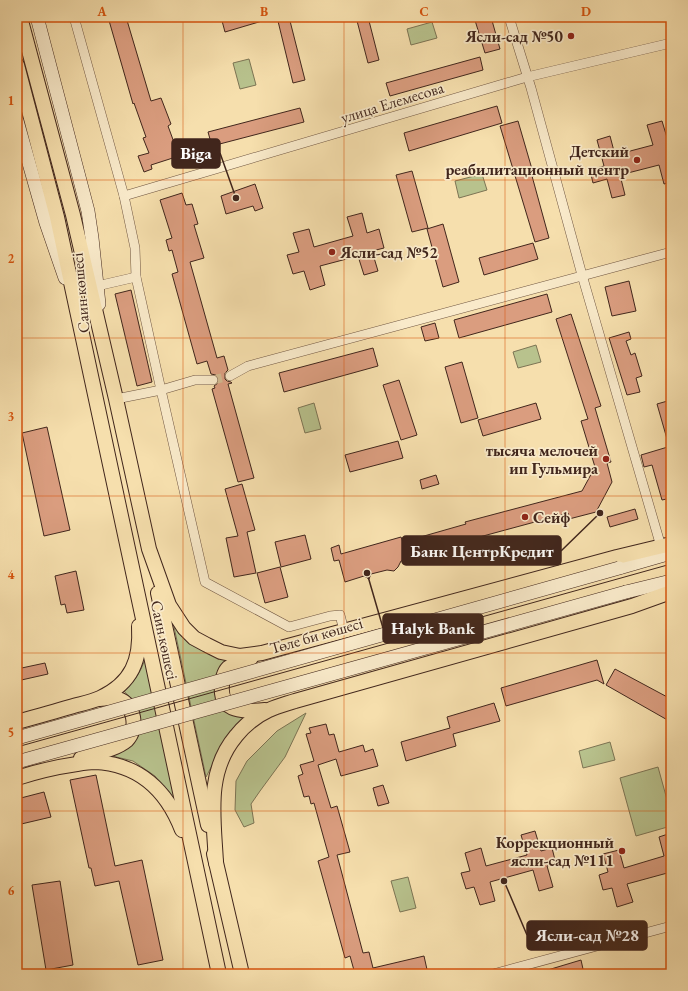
<svg xmlns="http://www.w3.org/2000/svg" width="688" height="991" font-family="'EB Garamond',serif">
  <style>
    .green { fill: #b8c28d; stroke: #7c7454 }
    .building { fill: #da9d7f; stroke: #41261c }
    .lines { fill: none; stroke-linecap: round; stroke-linejoin: round }
    .street-tunnel { stroke: #d2ba90; stroke-width: 9; stroke-dasharray: 9 4.5; stroke-linecap: butt }
    .street-casing { stroke: #6e5440; stroke-width: 10 }
    .secondary-casing { stroke: #41261c; stroke-width: 14 }
    .primary-casing { stroke: #41261c; stroke-width: 16 }
    .street { stroke: #f9eaca; stroke-width: 9 }
    .secondary { stroke: #f9eaca; stroke-width: 13 }
    .primary { stroke: #f6dfad; stroke-width: 14 }
    .tram { stroke: #41261c; stroke-width: 1 }
    .secondary-bridge-casing { stroke: #41261c; stroke-width: 14; stroke-linecap: butt }
    .secondary-bridge { stroke: #f9eaca; stroke-width: 13 }
    .grid { fill: none; stroke: #d7540e; stroke-width: 1; stroke-opacity: 0.55 }
    .poi-dot { fill: #8f2418; stroke: #f9eaca; stroke-width: 1.5 }
    .labels { text-anchor: middle; stroke-width: 3.5; stroke-linejoin: round; paint-order: stroke }
    .poi-label { font-size: 16px; font-weight: bold; fill: #41261c; stroke: #f9eaca; text-anchor: end }
    .street-label { font-size: 16px; fill: #41261c; stroke: #f9eaca }
    .leader { fill: none; stroke: #41261c; stroke-width: 1.5 }
    .callout-dot { fill: #41261c; stroke: #f9eaca; stroke-width: 1.5 }
    .callout { fill: #41261c; stroke: #41261c; stroke-width: 1.5 }
    .callout-label { font-size: 17px; text-anchor: middle; font-weight: bold; fill: #fff }
    .neatline { fill: none; stroke: #d7540e; stroke-width: 1.5 }
    .grid-label { font-size: 13px; text-anchor: middle; font-weight: bold; fill: #d7540e }
  </style>
  <rect width="100%" height="100%" fill="#f6dfad"/>
  <filter id="stains"><feTurbulence type="fractalNoise" baseFrequency=".005" numOctaves="4"/><feColorMatrix values="0 0 0 0 .2 0 0 0 0 .09 0 0 0 0 .02 0 0 0 .5 -.17"/></filter>
  <radialGradient id="worn" r=".72"><stop offset=".6" stop-color="#630" stop-opacity="0"/><stop offset="1" stop-color="#630" stop-opacity=".3"/></radialGradient>
  <g class="green">
    <polygon points="432,22 437,38 411,45 407,29"/>
    <polygon points="249,59 256,85 240,89 233,63"/>
    <polygon points="482,174 487,190 459,198 455,181"/>
    <polygon points="536,345 541,362 518,368 513,352"/>
    <polygon points="314,403 321,429 305,433 298,408"/>
    <polygon points="173,622 233,660 221,700 249,716 238,723 220,750 206,777"/>
    <path d="M146 656 178 804 155 776 133 761 108 755 129 746 134 702 124 691C136 679 141 672 146 656Z"/>
    <polygon points="306,713 285,757 260,791 251,804 254,823 244,827 235,810 236,781 247,761 277,731"/>
    <polygon points="610,742 615,760 583,768 579,751"/>
    <polygon points="658,767 671,814 671,826 636,836 620,778"/>
    <polygon points="408,877 416,908 400,912 391,881"/>
  </g>
  <g class="building">
    <polygon points="108,17 126,17 151,101 161,98 171,124 168,126 179,156 151,165 152,169 144,172 138,156 149,153 143,138 146,137 134,103 133,104"/>
    <polygon points="221,17 269,17 269,19 225,32"/>
    <polygon points="277,17 289,17 305,80 293,83"/>
    <polygon points="356,17 368,17 379,60 368,63"/>
    <polygon points="474,17 491,17 500,49 485,53"/>
    <polygon points="480,57 483,70 390,96 386,83"/>
    <polygon points="497,106 502,123 409,151 404,133"/>
    <polygon points="300,108 304,122 212,146 208,132"/>
    <polygon points="518,121 534,176 532,176 549,238 535,242 500,126"/>
    <polygon points="662,121 668,141 671,140 671,182 664,184 659,165 620,175 625,195 612,198 607,179 593,183 590,170 604,166 597,140 610,136 615,155 653,145 647,125"/>
    <polygon points="412,171 428,228 412,232 396,175"/>
    <polygon points="255,184 263,208 255,211 253,206 226,214 221,196"/>
    <polygon points="182,193 186,205 192,204 198,224 194,225 204,258 190,262 217,358 224,356 228,370 225,373 225,379 227,381 231,382 232,383 228,384 254,478 238,482 212,389 215,388 214,386 218,383 218,377 216,375 211,374 207,361 197,364 172,274 178,272 172,250 169,251 166,240 172,238 160,200"/>
    <polygon points="362,213 367,233 379,229 384,248 372,251 378,271 364,275 358,256 320,266 325,285 310,290 304,271 293,274 287,255 299,252 293,233 309,229 314,247 353,236 347,217"/>
    <polygon points="443,224 459,282 443,287 427,229"/>
    <polygon points="533,243 538,259 484,275 479,258"/>
    <polygon points="629,281 636,311 612,316 605,287"/>
    <polygon points="131,290 152,382 137,386 115,294"/>
    <polygon points="547,294 552,312 459,338 454,320"/>
    <polygon points="571,314 601,406 595,408 611,462 607,463 612,482 596,512 569,519 568,513 461,542 461,544 401,561 398,567 394,571 387,570 371,574 369,579 364,576 345,582 339,560 334,561 331,548 339,545 341,554 401,537 403,542 466,524 465,522 582,491 595,467 581,421 588,419 556,319"/>
    <polygon points="435,323 439,338 425,341 421,327"/>
    <polygon points="629,332 631,339 626,341 631,355 635,353 642,376 636,378 640,392 627,395 609,338"/>
    <polygon points="373,348 378,366 284,392 279,373"/>
    <polygon points="462,362 478,418 461,423 445,367"/>
    <polygon points="399,380 417,435 401,440 383,385"/>
    <polygon points="671,400 671,446 669,446 657,404"/>
    <polygon points="536,403 541,419 483,436 478,420"/>
    <polygon points="47,427 70,530 44,536 22,433"/>
    <polygon points="398,441 403,458 350,472 345,455"/>
    <polygon points="671,446 671,498 662,500 652,465 644,467 641,455"/>
    <polygon points="436,475 439,484 422,489 420,480"/>
    <polygon points="242,484 255,530 247,532 256,573 234,577 226,538 238,536 225,489"/>
    <polygon points="635,509 638,519 610,527 607,517"/>
    <polygon points="305,535 311,559 281,567 275,542"/>
    <polygon points="280,567 288,597 265,603 257,573"/>
    <polygon points="76,571 84,610 67,613 65,604 61,605 55,576"/>
    <polygon points="597,660 604,684 597,680 506,706 501,688"/>
    <polygon points="45,663 48,674 17,681 17,669"/>
    <polygon points="615,669 671,699 671,722 606,685"/>
    <polygon points="494,703 500,721 453,734 456,746 406,761 401,742 450,728 447,717"/>
    <polygon points="326,724 329,735 334,734 339,752 363,745 365,752 373,749 378,766 341,776 336,759 318,765 331,808 337,806 350,852 337,855 363,953 369,952 373,968 424,956 428,974 355,974 350,956 345,958 318,861 329,857 314,803 311,804 309,796 304,797 298,776 303,774 300,765 314,761 306,734 311,733 309,728"/>
    <polygon points="96,775 115,866 142,860 163,960 138,965 119,881 95,886 91,868 89,868 70,780"/>
    <polygon points="383,785 389,803 378,806 373,788"/>
    <polygon points="44,792 51,817 17,825 17,799"/>
    <polygon points="535,831 541,851 552,848 556,864 547,866 553,887 539,891 533,870 490,882 495,901 480,905 474,887 466,889 461,873 470,871 465,853 481,848 486,866 527,855 521,835"/>
    <polygon points="671,833 671,872 627,884 633,902 617,907 612,888 603,890 599,875 608,872 603,854 619,850 624,868 664,856 659,837"/>
    <polygon points="60,881 73,965 46,970 32,885"/>
    <polygon points="581,960 583,969 565,974 541,974 541,972"/>
  </g>
  <g class="lines">
    <polyline class="street-tunnel" points="213,380 230,376"/>
    <g class="street-casing">
      <g id="street">
        <polyline points="74,17 124,196 135,248 136,277 161,390 205,582 289,627 330,616 340,615 344,631"/>
        <polyline points="509,17 531,88 582,275 662,550"/>
        <polyline points="124,196 527,77 671,43"/>
        <polyline points="97,286 136,277"/>
        <polyline points="230,376 248,366 671,252"/>
        <polyline points="116,399 161,390 195,380 213,380"/>
        <polyline points="493,974 671,926"/>
      </g>
    </g>
    <g class="secondary-casing">
      <g id="secondary">
        <polyline points="37,17 88,211 92,238 99,304"/>
        <polyline points="17,121 46,223 65,278"/>
        <polyline points="619,568 671,553"/>
        <polyline points="626,592 671,581"/>
      </g>
    </g>
    <g class="primary-casing">
      <g id="primary">
        <polyline points="20,17 73,215 116,399 149,549 169,605 184,628 194,638 207,645 221,652 240,656 262,653 617,557 671,544"/>
        <polyline points="17,65 57,217 219,974"/>
        <polyline points="158,593 208,825"/>
        <path d="M251 658C244 661 234 663 228 668 224 672 222 680 222 685 219 713 246 712 265 710"/>
        <path d="M17 722C35 717 53 712 70 707 80 704 91 702 100 698 132 683 141 660 139 626"/>
        <path d="M81 758C95 753 115 750 127 740 138 729 135 704 118 699 113 697 105 699 100 699"/>
        <path d="M17 778C38 771 56 767 77 764 83 763 89 762 95 762 139 764 167 791 182 830"/>
        <polyline points="214,854 242,974"/>
        <path d="M216 863C214 819 205 773 236 736 244 726 256 716 269 710 277 706 286 704 295 701L632 606 671 592"/>
      </g>
    </g>
    <use href="#street" class="street"/>
    <use href="#secondary" class="secondary"/>
    <use href="#primary" class="primary"/>
    <polyline class="tram" points="17,747 671,564"/>
    <g class="secondary-bridge-casing">
      <g id="secondary-bridge">
        <polyline points="17,738 619,568"/>
        <polyline points="17,762 626,592"/>
      </g>
    </g>
    <use href="#secondary-bridge" class="secondary-bridge"/>
  </g>
  <path class="grid" d="M183 17V974M344 17V974M505 17V974M17 180H671M17 338H671M17 496H671M17 653H671M17 811H671"/>
  <g class="poi-dot">
    <circle cx="571" cy="36" r="4"/>
    <circle cx="637" cy="160" r="4"/>
    <circle cx="332" cy="252" r="4"/>
    <circle cx="606" cy="459" r="4"/>
    <circle cx="525" cy="517" r="4"/>
    <circle cx="622" cy="851" r="4"/>
  </g>
  <g class="labels">
    <g class="poi-label">
      <text x="563" y="42">Ясли-сад №50</text>
      <text x="629" y="157">Детский<tspan x="629" dy="18">реабилитационный центр</tspan></text>
      <text x="340" y="258" text-anchor="start">Ясли-сад №52</text>
      <text x="598" y="456">тысяча мелочей<tspan x="598" dy="18">ип Гульмира</tspan></text>
      <text x="533" y="523" text-anchor="start">Сейф</text>
      <text x="614" y="848">Коррекционный<tspan x="614" dy="18">ясли-сад №111</tspan></text>
    </g>
    <g class="street-label">
      <text transform="translate(392 102) rotate(-17)" y="6">улица Елемесова</text>
      <text transform="translate(80 293) rotate(-95)" y="6">Саин көшесі</text>
      <text transform="translate(316 635) rotate(-16)" y="6">Төле би көшесі</text>
      <text transform="translate(165 640) rotate(78)" y="6">Саин көшесі</text>
    </g>
  </g>
  <path class="leader" d="M236 198L220 153M600 513L561 551M367 573L383 628M504 881L527 935"/>
  <g class="callout-dot">
    <circle cx="236" cy="198" r="4"/>
    <circle cx="600" cy="513" r="4"/>
    <circle cx="367" cy="573" r="4"/>
    <circle cx="504" cy="881" r="4"/>
  </g>
  <g class="callout">
    <rect x="172" y="139" width="48" height="29" rx="4"/>
    <rect x="402" y="536" width="159" height="29" rx="4"/>
    <rect x="383" y="614" width="100" height="29" rx="4"/>
    <rect x="527" y="921" width="120" height="29" rx="4"/>
  </g>
  <g class="callout-label">
    <text x="196" y="159">Biga</text>
    <text x="482" y="557">Банк ЦентрКредит</text>
    <text x="433" y="634">Halyk Bank</text>
    <text x="587" y="941">Ясли-сад №28</text>
  </g>
  <rect width="688" height="991" fill="none" stroke="#f6dfad" stroke-width="44"/>
  <rect x="22" y="22" width="644" height="947" class="neatline"/>
  <g class="grid-label">
    <text x="102" y="16">A</text>
    <text x="264" y="16">B</text>
    <text x="424" y="16">C</text>
    <text x="586" y="16">D</text>
    <text x="11" y="105">1</text>
    <text x="11" y="263">2</text>
    <text x="11" y="421">3</text>
    <text x="11" y="579">4</text>
    <text x="11" y="737">5</text>
    <text x="11" y="895">6</text>
  </g>
  <rect width="100%" height="100%" filter="url(#stains)"/>
  <rect width="100%" height="100%" fill="url(#worn)"/>
</svg>
